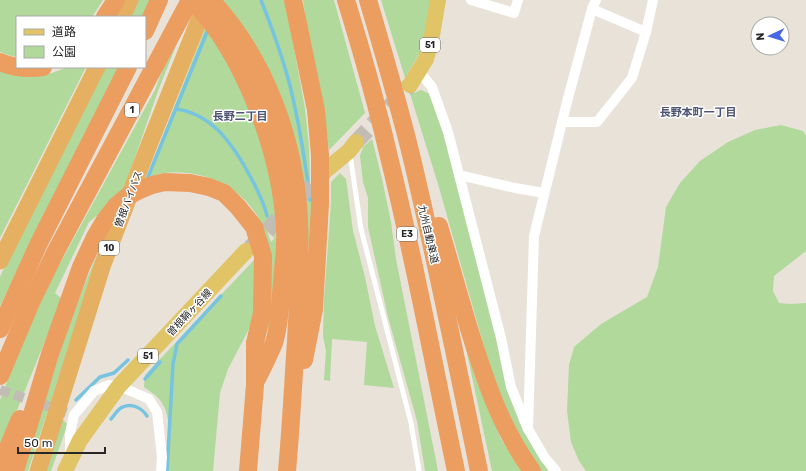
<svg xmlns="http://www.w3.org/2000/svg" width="806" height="471" font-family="Rubik,'Noto Sans JP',sans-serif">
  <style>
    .green { fill: #b0d99b; fill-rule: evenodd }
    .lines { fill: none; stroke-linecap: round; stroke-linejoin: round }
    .stream { stroke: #76c4e0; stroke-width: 3.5 }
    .minor-tunnel { stroke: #c1bdb5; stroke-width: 10; stroke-dasharray: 10 5; stroke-linecap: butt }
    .primary-tunnel { stroke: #c1bdb5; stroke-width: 16; stroke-dasharray: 16 8; stroke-linecap: butt }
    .service { stroke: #fff; stroke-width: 5 }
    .minor { stroke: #fff; stroke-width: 10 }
    .primary { stroke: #e0c466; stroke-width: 16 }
    .trunk { stroke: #e6b063; stroke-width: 17 }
    .motorway { stroke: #ec9d60; stroke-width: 18 }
    .labels { text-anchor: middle; stroke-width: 3; stroke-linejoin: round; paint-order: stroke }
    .shield { fill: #fff; stroke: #686868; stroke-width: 1 }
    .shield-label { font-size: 9px; font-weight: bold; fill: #272727 }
    .street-label { font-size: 10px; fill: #272727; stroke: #fff }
    .neighbourhood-label { font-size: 11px; font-weight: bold; fill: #4d5372; stroke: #fff }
  </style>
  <rect width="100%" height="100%" fill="#e8e2d9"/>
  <g class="green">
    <polygon points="0,0 103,0 92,17 17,17 17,57 8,55 0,52"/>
    <polygon points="137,0 151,0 144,17 129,17"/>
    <polygon points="221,0 285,0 305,108 309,146 311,205 307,270"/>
    <polygon points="303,0 334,0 365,113 329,150 323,105 307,30"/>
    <polygon points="381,0 434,0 430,36 407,74 414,93 421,90 430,94 435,98 516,410 519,422 548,471 541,471 521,443 498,390 489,364 438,184"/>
    <polygon points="187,18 158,91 124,189 99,214 89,222 55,293 62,299 0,452 0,400 15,361 46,289 155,90 168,55"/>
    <path d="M205 29 219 48 249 104 270 174 275 210 276 246 270 333H268L261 223C244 187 202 168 163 173 158 174 151 177 146 178ZM268 219 274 239 271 242 264 222Z"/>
    <path d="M67 67H86L0 238V71C22 79 47 77 67 67Z"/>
    <polygon points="104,67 121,67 0,306 0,277 14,246"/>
    <polygon points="781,125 803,131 806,136 806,251 774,276 773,291 779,303 790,304 806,303 806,471 586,471 579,461 571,442 567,411 569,365 574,347 601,324 647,297 658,267 666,207 680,183 700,161 728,142 755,130"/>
    <polygon points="372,139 382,179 391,222 396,259 438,471 425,471 417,421 388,317 368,227 368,198 363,182 360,156 363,147"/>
    <polygon points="340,173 346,179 353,231 365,277 375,326 394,388 364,385 367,342 332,339 330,381 324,380 326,351 323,336 324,300 331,202 331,182"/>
    <path d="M105 237 28 471H24C47 392 70 312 105 237Z"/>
    <path d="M256 258V307L250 327 228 369 220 393 213 471H166C167 449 175 417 159 399 155 394 149 391 144 387L145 375Z"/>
    <polygon points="464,339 477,382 501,439 521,471 492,471"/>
    <polygon points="62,419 67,424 66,429 51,471 45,471"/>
  </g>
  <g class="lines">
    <g class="stream">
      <path d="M261 0C274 33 287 68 294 103 301 135 306 167 310 200"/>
      <path d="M176 109C213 114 234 146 250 176 257 189 264 202 267 216"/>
      <polyline points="148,177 207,32"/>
      <polyline points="145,379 160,362"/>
      <polyline points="76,400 100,377 114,373 128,360"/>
      <path d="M111 419C115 415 118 408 123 407 132 403 142 408 147 416"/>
      <polyline points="167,471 173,364 177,344 221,296"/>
    </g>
    <polyline class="minor-tunnel" points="0,390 74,415"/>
    <g class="primary-tunnel">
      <polyline points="356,142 410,85"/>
      <polyline points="250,248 325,171"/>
    </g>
    <polyline class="service" points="350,154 361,229 411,423 419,471"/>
    <g class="minor">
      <polyline points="471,0 514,13 518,0"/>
      <polyline points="592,9 646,32 653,0"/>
      <polyline points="418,70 432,87 448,132 501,338 511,387 528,429 545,458 556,471"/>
      <polyline points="562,122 597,122 632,78 646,32"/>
      <polyline points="459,175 515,188 544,193"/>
      <polyline points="528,429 534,236 567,102 592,9 596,0"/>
      <polyline points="70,455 70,433 74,415 94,391 109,385 119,386 149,399 157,412 162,457 161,471"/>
    </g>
    <g class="primary">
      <polyline points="410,85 426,59 431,41 438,0"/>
      <polyline points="325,171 349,151 356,142"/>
      <polyline points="65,471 80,440 119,386 246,251"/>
    </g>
    <g class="trunk">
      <polyline points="122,17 130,0"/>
      <polyline points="0,261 97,67"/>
      <polyline points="38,471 103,264 149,145 207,0"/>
    </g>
    <g class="motorway">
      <path d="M192 0C245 55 281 153 285 229 286 247 283 265 282 283 280 303 280 324 274 343 269 355 263 367 257 379"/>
      <path d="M211 0C266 60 295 140 299 220 301 261 298 301 296 341 293 385 291 428 287 471"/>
      <polyline points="293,0 316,110 320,155 320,204 314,309 304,360"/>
      <path d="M346 0C362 52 377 105 389 157 415 261 434 367 456 471"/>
      <path d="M368 0C384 54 400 108 413 163 437 265 458 368 479 471"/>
      <polyline points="105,17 116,0"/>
      <polyline points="145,31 159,0"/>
      <path d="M0 62C14 68 28 69 43 67"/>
      <path d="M439 226C450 263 460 299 471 335 486 383 502 430 532 471"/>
      <polyline points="0,329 39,243 128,67"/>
      <polyline points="0,376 32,300 56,251 190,0"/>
      <polyline points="0,467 20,419"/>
      <polyline points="15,471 50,354 81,267 95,237 105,220 116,206 128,196 140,190 152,185 165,182 190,183 209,187 224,193 238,207 254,227 263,256 262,313 255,343 255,385 248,471"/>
    </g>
  </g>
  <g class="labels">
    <g class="shield">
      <rect x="420" y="38" width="20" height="14" rx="3"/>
      <rect x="125" y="103" width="14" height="14" rx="3"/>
      <rect x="397" y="227" width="20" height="14" rx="3"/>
      <rect x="99" y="241" width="20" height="14" rx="3"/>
      <rect x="138" y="349" width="20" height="14" rx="3"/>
    </g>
    <g class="shield-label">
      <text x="430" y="48">51</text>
      <text x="132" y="113">1</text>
      <text x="407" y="237">E3</text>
      <text x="109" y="251">10</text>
      <text x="148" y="359">51</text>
    </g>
    <g class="street-label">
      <text transform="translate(128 199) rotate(-69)" y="4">曽根バイパス</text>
      <text transform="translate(429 234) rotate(77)" y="4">九州自動車道</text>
      <text transform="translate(189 312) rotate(-47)" y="4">曽根鞘ヶ谷線</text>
    </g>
    <g class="neighbourhood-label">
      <text x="698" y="116">長野本町一丁目</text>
      <text x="240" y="120">長野二丁目</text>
    </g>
  </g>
  <rect x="16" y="16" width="130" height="52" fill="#ffffff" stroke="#a9a9a9"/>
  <rect x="24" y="29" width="20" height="6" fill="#e0c466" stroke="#a9a9a9"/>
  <text x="52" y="36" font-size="12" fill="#272727">道路</text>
  <rect x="24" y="46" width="20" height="12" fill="#b0d99b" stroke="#a9a9a9"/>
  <text x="52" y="56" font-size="12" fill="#272727">公園</text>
  <g transform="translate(770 36) rotate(266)"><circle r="19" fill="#ffffff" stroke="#a9a9a9"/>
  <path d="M0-3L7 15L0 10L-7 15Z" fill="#4966e5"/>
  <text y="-6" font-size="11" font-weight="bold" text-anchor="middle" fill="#272727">N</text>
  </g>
  <path d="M18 447v6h87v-6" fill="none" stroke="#272727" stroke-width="2"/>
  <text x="24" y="447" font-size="12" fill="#272727" stroke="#ffffff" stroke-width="3" paint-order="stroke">50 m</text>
</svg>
